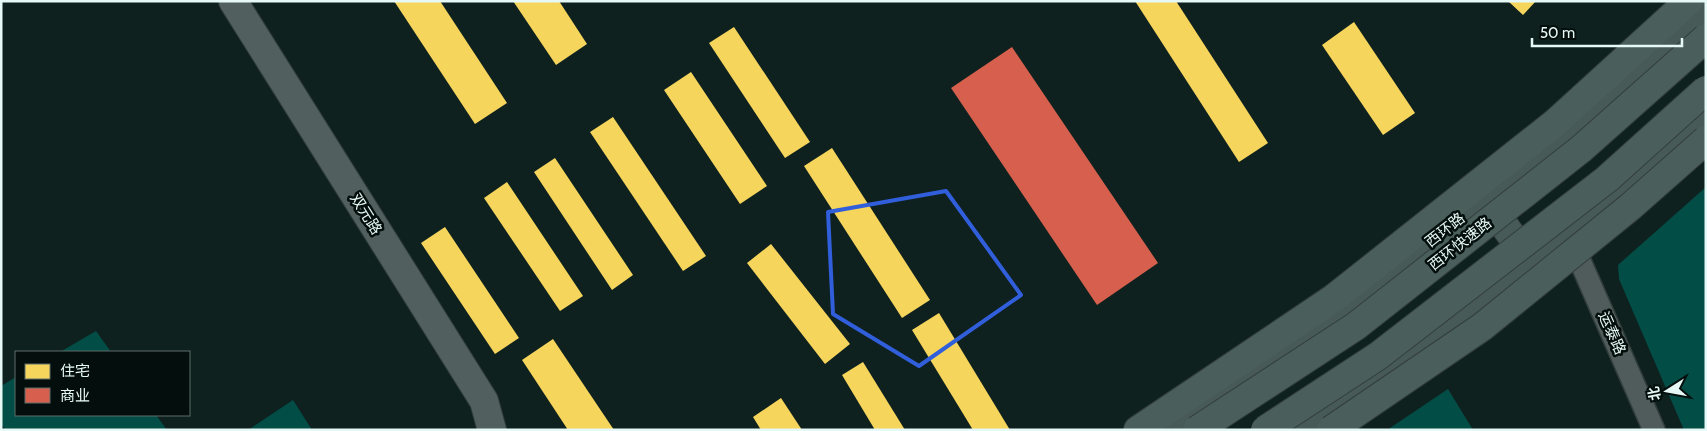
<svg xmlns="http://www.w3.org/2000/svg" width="1707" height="431" font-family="Cabin,'Noto Sans SC',sans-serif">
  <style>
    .green { fill: #024e47 }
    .homes { fill: #f6d55c }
    .shops { fill: #d6604d }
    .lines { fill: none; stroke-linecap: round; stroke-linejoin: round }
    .street-casing { stroke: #323e3c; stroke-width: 24 }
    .secondary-casing { stroke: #323e3c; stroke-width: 30 }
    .primary-casing { stroke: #323e3c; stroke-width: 30 }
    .highway-casing { stroke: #323e3c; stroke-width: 30 }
    .street { stroke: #505c5b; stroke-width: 21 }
    .secondary { stroke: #51605e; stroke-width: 28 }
    .primary { stroke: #485a57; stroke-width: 28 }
    .highway { stroke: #4a5e5b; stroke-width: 28 }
    .highway-bridge-casing { stroke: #323e3c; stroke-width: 30; stroke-linecap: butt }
    .highway-bridge { stroke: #4a5e5b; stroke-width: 28 }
    .marked { fill: none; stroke: #315fdb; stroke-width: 4; stroke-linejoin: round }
    .labels { text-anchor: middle; stroke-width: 5; stroke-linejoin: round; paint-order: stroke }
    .street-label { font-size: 15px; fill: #e7f9f6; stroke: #040f0d }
  </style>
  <rect width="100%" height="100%" fill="#0f211f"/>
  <g class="green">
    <polygon points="1706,187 1706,430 1684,430 1619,279 1618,265"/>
    <polygon points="96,331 111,352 60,352"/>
    <polygon points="16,377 16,415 156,415 167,430 5,430 1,423 1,386"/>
    <polygon points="1448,389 1473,430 1387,430"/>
    <polygon points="293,400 312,430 248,430"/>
  </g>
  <g class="homes">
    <polygon points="394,1 440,1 507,103 475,124"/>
    <polygon points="513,1 559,1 587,44 556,65"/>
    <polygon points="1135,1 1176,1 1268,143 1239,162"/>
    <polygon points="1508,1 1536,1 1523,15"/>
    <polygon points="1354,22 1415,113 1383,135 1322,45"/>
    <polygon points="734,27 810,142 785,158 709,43"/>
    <polygon points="691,72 767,186 740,204 664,90"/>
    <polygon points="613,117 706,256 683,271 590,132"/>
    <polygon points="832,148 930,300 902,318 804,166"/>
    <polygon points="555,158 633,275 612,290 534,172"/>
    <polygon points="507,182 583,296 560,311 484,198"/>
    <polygon points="445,227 519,338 495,354 421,243"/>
    <polygon points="771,244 850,344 825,364 747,263"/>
    <polygon points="939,313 1010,430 973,430 912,330"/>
    <polygon points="553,339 614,430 568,430 522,360"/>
    <polygon points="863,362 905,430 875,430 842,375"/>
    <polygon points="781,398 802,430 761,430 753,417"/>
  </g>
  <polygon class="shops" points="1012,47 1158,263 1097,305 951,88"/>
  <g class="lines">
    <g class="street-casing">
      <polyline id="street" points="1570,238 1654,430"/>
    </g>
    <g class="secondary-casing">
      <polyline id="secondary" points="233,1 484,401 492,430"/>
    </g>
    <g class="primary-casing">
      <g id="primary">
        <polyline points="1484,198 1533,265"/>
        <polyline points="1165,430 1348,306 1565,134 1706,6"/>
        <polyline points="1302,430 1472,314 1620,194 1706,117"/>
      </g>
    </g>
    <g class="highway-casing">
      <polyline id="highway" points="1138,430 1334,298 1555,123 1689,1"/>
    </g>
    <use href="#street" class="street"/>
    <use href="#secondary" class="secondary"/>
    <use href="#primary" class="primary"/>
    <use href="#highway" class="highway"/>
    <g class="highway-bridge-casing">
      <g id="highway-bridge">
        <polyline points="1197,430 1356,326 1581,149 1706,38"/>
        <polyline points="1265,430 1378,356 1607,179 1706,90"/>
        <polyline points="1331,430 1482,327 1630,207 1706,140"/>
      </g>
    </g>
    <use href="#highway-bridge" class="highway-bridge"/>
  </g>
  <path class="marked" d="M946 191 1021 295 919 366 833 314 828 212Z"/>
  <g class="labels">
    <g class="street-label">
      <text transform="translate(366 214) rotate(58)" y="5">双元路</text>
      <text transform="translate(1445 230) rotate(-38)" y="5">西环路</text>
      <text transform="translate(1460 244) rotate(-38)" y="5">西环快速路</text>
      <text transform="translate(1612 333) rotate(66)" y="5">运泰路</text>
    </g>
  </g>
  <rect width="1707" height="431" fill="none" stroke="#e7f9f6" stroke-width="5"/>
  <rect x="15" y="351" width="175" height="65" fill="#040f0d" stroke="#5f6d6a"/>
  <rect x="25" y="364" width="25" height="15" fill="#f6d55c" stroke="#5f6d6a"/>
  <text x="60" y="376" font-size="15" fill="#e7f9f6">住宅</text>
  <rect x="25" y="388" width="25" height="15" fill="#d6604d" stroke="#5f6d6a"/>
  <text x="60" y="401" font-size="15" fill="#e7f9f6">商业</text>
  <g transform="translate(1667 391) rotate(259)" stroke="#040f0d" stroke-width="4" paint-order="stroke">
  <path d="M0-4L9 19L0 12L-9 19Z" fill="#e7f9f6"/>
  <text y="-8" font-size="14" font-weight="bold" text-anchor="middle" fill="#e7f9f6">北</text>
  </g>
  <path d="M1532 38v8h150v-8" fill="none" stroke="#e7f9f6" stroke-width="2.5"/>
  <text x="1540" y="38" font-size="15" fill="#e7f9f6" stroke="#040f0d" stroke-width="4" paint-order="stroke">50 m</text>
</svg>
